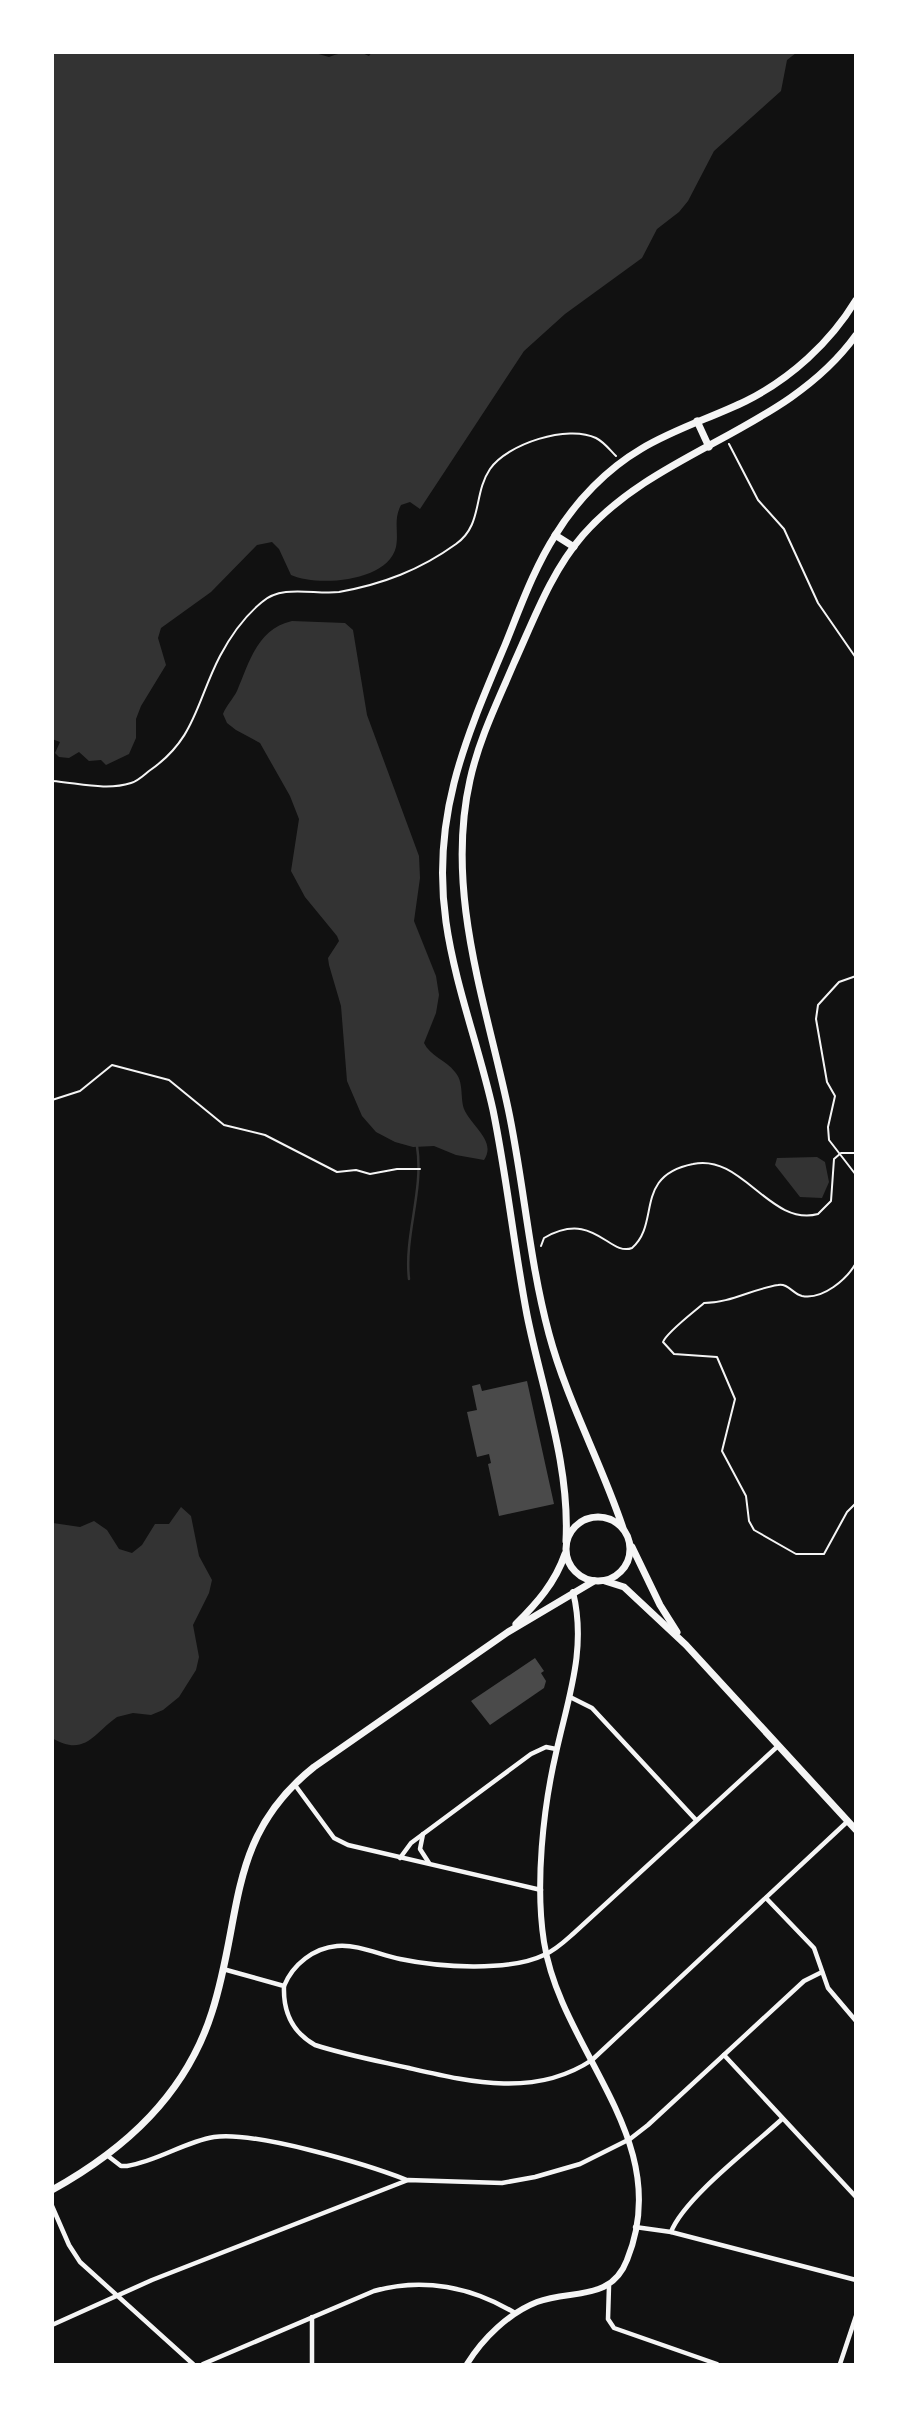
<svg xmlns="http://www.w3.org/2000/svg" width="908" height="2417" font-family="Karla,sans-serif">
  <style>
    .water { fill: #333 }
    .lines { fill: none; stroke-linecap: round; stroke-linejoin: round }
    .stream { stroke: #333; stroke-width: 2.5 }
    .building { fill: #4a4a4a }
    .path { stroke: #f5f5f5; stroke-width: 2 }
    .minor { stroke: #f5f5f5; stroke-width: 4.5 }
    .tertiary { stroke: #f5f5f5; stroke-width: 6 }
    .secondary { stroke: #f5f5f5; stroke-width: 7 }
  </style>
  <rect width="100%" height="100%" fill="#111"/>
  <g class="water">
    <path d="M315 53 329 57C341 52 357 49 369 56L372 52 796 53 787 60 781 91 714 151 688 201 679 212 657 229 642 258 565 314 524 351 420 509 410 502 401 505C393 520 399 532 396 547 388 582 317 587 291 575L279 549 272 542 257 545 211 592 161 628 158 638 166 665 141 706 136 719V738L129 754 106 765 101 760 89 761 79 752 69 758 59 757 55 753 60 742 52 739 53 53Z"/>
    <path d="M292 621 345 623 353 630 367 715 419 856 420 878 414 921 436 976 439 995 436 1013 424 1043C430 1056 446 1060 455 1072 464 1082 460 1097 464 1109 471 1126 497 1141 484 1160L456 1155 434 1146 413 1147 395 1142 376 1132 362 1116 347 1081 341 1006 329 965 328 958 339 941 337 936 305 897 291 871 299 819 290 796 260 743 236 730 227 723 223 714C226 706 233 699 237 691 249 663 257 629 292 621Z"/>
    <polygon points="817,1157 825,1162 829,1182 822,1198 800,1197 775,1165 777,1158"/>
    <path d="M181 1507 191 1516 199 1556 212 1580 209 1593 193 1625 199 1657 196 1670 179 1697 163 1710 151 1715 133 1713 117 1717C95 1732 85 1758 52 1738L53 1523 80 1527 94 1521 107 1530 119 1549 132 1553 142 1545 155 1524H169Z"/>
  </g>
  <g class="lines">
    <path class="stream" d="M409 1279C404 1235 424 1191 417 1146"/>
  </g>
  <g class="building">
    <polygon points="527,1381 554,1504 499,1516 488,1464 491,1463 489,1454 477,1457 467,1412 477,1410 472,1386 480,1384 482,1391"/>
    <polygon points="535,1658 544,1671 541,1673 546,1681 544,1688 490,1725 471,1701"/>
  </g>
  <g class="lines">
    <g class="path">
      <polyline points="729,444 758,500 784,529 818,603 856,658"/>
      <path d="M52 781C79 783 106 791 131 783 138 781 144 775 149 771 196 739 196 702 220 656 230 637 245 616 262 602 282 584 315 595 339 592 383 584 420 570 456 544 483 525 473 494 490 469 507 444 568 424 596 438 604 442 610 450 616 456"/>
      <polyline points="856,976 839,982 818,1005 816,1019 827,1082 835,1096 828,1127 829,1140 856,1175"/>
      <polyline points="52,1100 80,1091 112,1065 169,1080 224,1125 265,1135 337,1172 356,1170 370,1174 397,1169 420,1169"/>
      <path d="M541 1246 544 1238C594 1209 609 1257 632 1248 661 1223 633 1176 693 1164 742 1153 770 1227 818 1214L831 1201 834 1159 841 1153H856"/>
      <path d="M856 1263C847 1279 823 1300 802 1296 793 1294 788 1283 778 1285 752 1289 730 1303 704 1303 694 1312 667 1332 663 1342L674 1354 717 1357 735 1399 722 1451 746 1496 749 1521 754 1530 796 1554H824L847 1512 856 1503"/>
    </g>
    <g class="minor">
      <polyline points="570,1697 592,1708 696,1820"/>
      <polyline points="295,1785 334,1838 348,1845 541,1890"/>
      <polyline points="423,1834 420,1849 429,1863"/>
      <polyline points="400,1858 411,1843 531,1754 546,1747 556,1749"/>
      <polyline points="766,1898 814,1948 828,1988 856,2021"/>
      <path d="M223 1969 284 1986C283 2012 292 2032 315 2045 346 2055 378 2061 409 2068 470 2082 535 2098 592 2060L848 1821"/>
      <path d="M284 1986C293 1964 314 1948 337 1946 358 1944 380 1955 400 1959 438 1967 509 1972 544 1955 556 1950 565 1941 574 1933L778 1746"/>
      <polyline points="724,2055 856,2197"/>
      <path d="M108 2156 121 2166H127C158 2161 184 2142 214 2137 255 2131 366 2164 407 2180"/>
      <polyline points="52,2206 69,2245 80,2262 193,2364"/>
      <polyline points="635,2227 671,2232 856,2280"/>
      <path d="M671 2232C684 2198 753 2146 782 2119"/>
      <polyline points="609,2286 608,2319 614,2328 717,2364"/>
      <polyline points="52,2325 152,2280 408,2180 502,2183 535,2177 580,2164 630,2139 648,2125 804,1981 822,1972"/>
      <path d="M203 2364 374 2291C423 2277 472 2287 515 2313"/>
      <polyline points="312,2364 312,2317"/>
      <polyline points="840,2364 856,2316"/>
    </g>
    <path class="tertiary" d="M467 2364C483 2338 509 2313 537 2302 571 2289 611 2302 627 2260 676 2140 561 2052 544 1942 535 1885 543 1809 556 1753 568 1698 587 1649 573 1592"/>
    <g class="secondary">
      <polyline points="697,421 709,447"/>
      <polyline points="555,535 574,547"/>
      <circle cx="598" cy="1549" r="32"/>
      <path d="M623 1528C601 1462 567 1401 549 1334 529 1260 524 1183 508 1108 485 1000 445 891 470 780 479 739 498 701 514 663 534 619 551 572 583 535 659 448 787 431 856 335"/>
      <path d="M566 1541C570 1464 542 1390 527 1315 514 1247 507 1178 493 1110 479 1047 455 985 446 922 431 817 465 740 505 645 520 608 534 568 556 534 577 500 607 469 641 449 674 429 711 418 746 401 790 379 830 343 856 300"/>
      <polyline points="632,1547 660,1605 677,1632"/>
      <polyline points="605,1581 624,1587 686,1645 856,1830"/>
      <path d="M516 1624C537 1603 555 1583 565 1554"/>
      <path d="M52 2190C126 2149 186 2094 212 2012 243 1916 226 1837 314 1767L508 1632 594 1581"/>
    </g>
  </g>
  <rect width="908" height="2417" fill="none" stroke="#ffffff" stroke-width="108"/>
</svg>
